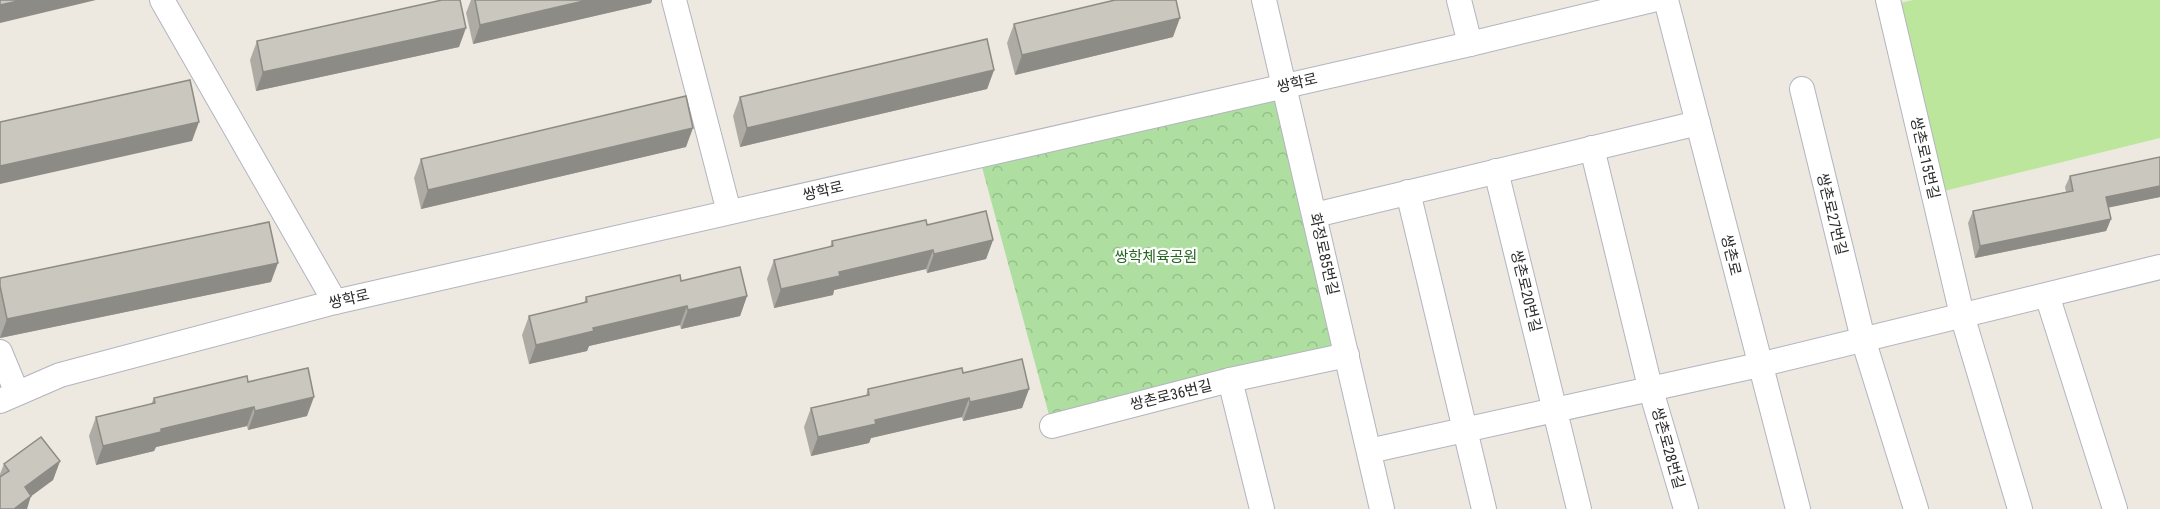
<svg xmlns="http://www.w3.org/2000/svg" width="2160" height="509" font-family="'Roboto Condensed','Noto Sans KR',sans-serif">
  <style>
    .park { fill: url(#park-crowns) }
    .pitch { fill: #bde69d }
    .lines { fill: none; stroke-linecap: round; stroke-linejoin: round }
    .minor-casing { stroke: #b3b4bf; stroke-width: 26 }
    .minor { stroke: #fff; stroke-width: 24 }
    .wall { fill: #adaba3 }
    .shaded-wall { fill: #8d8b85 }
    .building { fill: #c9c7be; stroke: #8d8b85; stroke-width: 1.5 }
    .labels { text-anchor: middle; stroke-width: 4.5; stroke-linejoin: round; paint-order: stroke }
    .street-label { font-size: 15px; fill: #2c2c2c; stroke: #fff }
    .park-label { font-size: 15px; fill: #256620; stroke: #fff }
  </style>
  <defs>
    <pattern id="park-crowns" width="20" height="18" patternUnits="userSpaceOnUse" patternTransform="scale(1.5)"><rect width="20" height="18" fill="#aedfa0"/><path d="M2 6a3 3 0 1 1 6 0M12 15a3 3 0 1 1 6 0" fill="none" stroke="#96c08a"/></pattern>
  </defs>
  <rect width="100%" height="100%" fill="#ede9e0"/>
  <polygon class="park" points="1285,86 1347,355 1052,426 979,156"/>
  <polygon class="pitch" points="1913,0 2160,0 2160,138 1940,192 1896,4"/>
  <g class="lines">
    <g class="minor-casing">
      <g id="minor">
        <polyline points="162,0 335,302"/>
        <polyline points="674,0 729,212"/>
        <polyline points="1264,0 1382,509"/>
        <polyline points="1459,0 1470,44"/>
        <polyline points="1666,0 1798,509"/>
        <polyline points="1888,0 1962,315 2020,509"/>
        <polyline points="1802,89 1863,339 1916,509"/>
        <polyline points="1592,148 1650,387 1686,509"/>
        <polyline points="1496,171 1579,509"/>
        <polyline points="1408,192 1484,509"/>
        <polyline points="1315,215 1698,123"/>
        <polyline points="2047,295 2115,509"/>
        <polyline points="0,352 17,393"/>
        <polyline points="1230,380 1262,509"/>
        <polyline points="0,401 60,375 335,302 1470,44 1652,0"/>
        <polyline points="1052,426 1230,380 1347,355"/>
        <polyline points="1369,451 1759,365 2160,267"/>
      </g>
    </g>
    <use href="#minor" class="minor"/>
  </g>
  <g class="wall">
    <polygon points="471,0 652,0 651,3 473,44 466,13"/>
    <polygon points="1014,24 1173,37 1015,75 1007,43"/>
    <polygon points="257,41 459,47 256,91 250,60"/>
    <polygon points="994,70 987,89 740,147 733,116 740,97"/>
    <polygon points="686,147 421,209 414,178 421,159"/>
    <polygon points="2070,176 2160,197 2108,207 2111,219 2106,231 1975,258 1968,223 1973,211 2066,192 2065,187"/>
    <polygon points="927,225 993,240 986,259 927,273 926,269 834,290 833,295 774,308 767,279 774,260 830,247 832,241"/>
    <polygon points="0,278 271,282 0,338"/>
    <polygon points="681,281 747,296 740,316 681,329 680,325 589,346 587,351 529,364 522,335 529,316 584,303 586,297"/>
    <polygon points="963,373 1029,389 1022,408 963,421 962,417 871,438 869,443 811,456 804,427 811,408 866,395 868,389"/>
    <polygon points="248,382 307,416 248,430 247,426 156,447 154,451 96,465 89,436 96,417 151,404 154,398"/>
    <polygon points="60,461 53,480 31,496 0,509 0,474 4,464"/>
  </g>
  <g class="shaded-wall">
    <polygon points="22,0 96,0 0,23 0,5"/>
    <polygon points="588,0 652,0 651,3 473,44 480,25"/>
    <polygon points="1180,18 1173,37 1015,75 1022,55"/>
    <polygon points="466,28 459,47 256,91 263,72"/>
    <polygon points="994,70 987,89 740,147 747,128"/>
    <polygon points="199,122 192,141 0,184 0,166"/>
    <polygon points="693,128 686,147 421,209 428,190"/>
    <polygon points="2160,186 2160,197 2102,209 2106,197"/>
    <polygon points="2111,219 2106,231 1975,258 1980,246"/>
    <polygon points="993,240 986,259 927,273 934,254"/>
    <polygon points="933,250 926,269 834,290 833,295 774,308 781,289 839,272"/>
    <polygon points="278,263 271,282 0,338 7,319"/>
    <polygon points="747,296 740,316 681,329 688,310"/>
    <polygon points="687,306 680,325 589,346 587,351 529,364 536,345 593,328"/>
    <polygon points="1029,389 1022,408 963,421 970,402"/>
    <polygon points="314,397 307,416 248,430 255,411"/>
    <polygon points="969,398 962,417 871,438 869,443 811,456 818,437 875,420"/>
    <polygon points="254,407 247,426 156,447 154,451 96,465 103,446 161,429"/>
    <polygon points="60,461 53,480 18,506 25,487"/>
    <polygon points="31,496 27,509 14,509"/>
  </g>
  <g class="building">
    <polygon points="0,0 22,0 0,5"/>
    <polygon points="442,0 460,0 466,28 263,72 257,41"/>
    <polygon points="475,0 588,0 480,25"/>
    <polygon points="1115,0 1176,0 1180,18 1022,55 1014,24"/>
    <polygon points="987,39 994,70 747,128 740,97"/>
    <polygon points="190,80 199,122 0,166 0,122"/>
    <polygon points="686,96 693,128 428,190 421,159"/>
    <polygon points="2160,157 2160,186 2106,197 2111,219 1980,246 1973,211 2073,191 2070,176"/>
    <polygon points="986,211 993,240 934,254 933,250 839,272 840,276 781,289 774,260 833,246 832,241 926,220 927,225"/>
    <polygon points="269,222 278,263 7,319 0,286 0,278"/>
    <polygon points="740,267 747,296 688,310 687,306 593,328 594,331 536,345 529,316 587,302 586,297 680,275 681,281"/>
    <polygon points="1022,359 1029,389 970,402 969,398 875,420 876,424 818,437 811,408 869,395 868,389 962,368 963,373"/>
    <polygon points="308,368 314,397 255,411 254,407 161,429 161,432 103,446 96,417 155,403 154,398 247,376 248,382"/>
    <polygon points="41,437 60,461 25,487 31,496 14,509 0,509 0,477 9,471 4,464"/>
  </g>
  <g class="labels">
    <g class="street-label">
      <text transform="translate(1297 83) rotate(-13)" y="5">쌍학로</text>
      <text transform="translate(1925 158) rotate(77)" y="5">쌍촌로15번길</text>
      <text transform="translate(823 191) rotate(-13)" y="5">쌍학로</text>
      <text transform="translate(1832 214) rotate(76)" y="5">쌍촌로27번길</text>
      <text transform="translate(1324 254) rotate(77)" y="5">화정로85번길</text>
      <text transform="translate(1731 255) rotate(76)" y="5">쌍촌로</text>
      <text transform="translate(1526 291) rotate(76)" y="5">쌍촌로20번길</text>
      <text transform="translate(349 299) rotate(-13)" y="5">쌍학로</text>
      <text transform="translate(1171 395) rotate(-14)" y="5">쌍촌로36번길</text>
      <text transform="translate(1668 448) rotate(74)" y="5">쌍촌로28번길</text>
    </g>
    <g class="park-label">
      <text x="1156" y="262">쌍학체육공원</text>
    </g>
  </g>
</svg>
